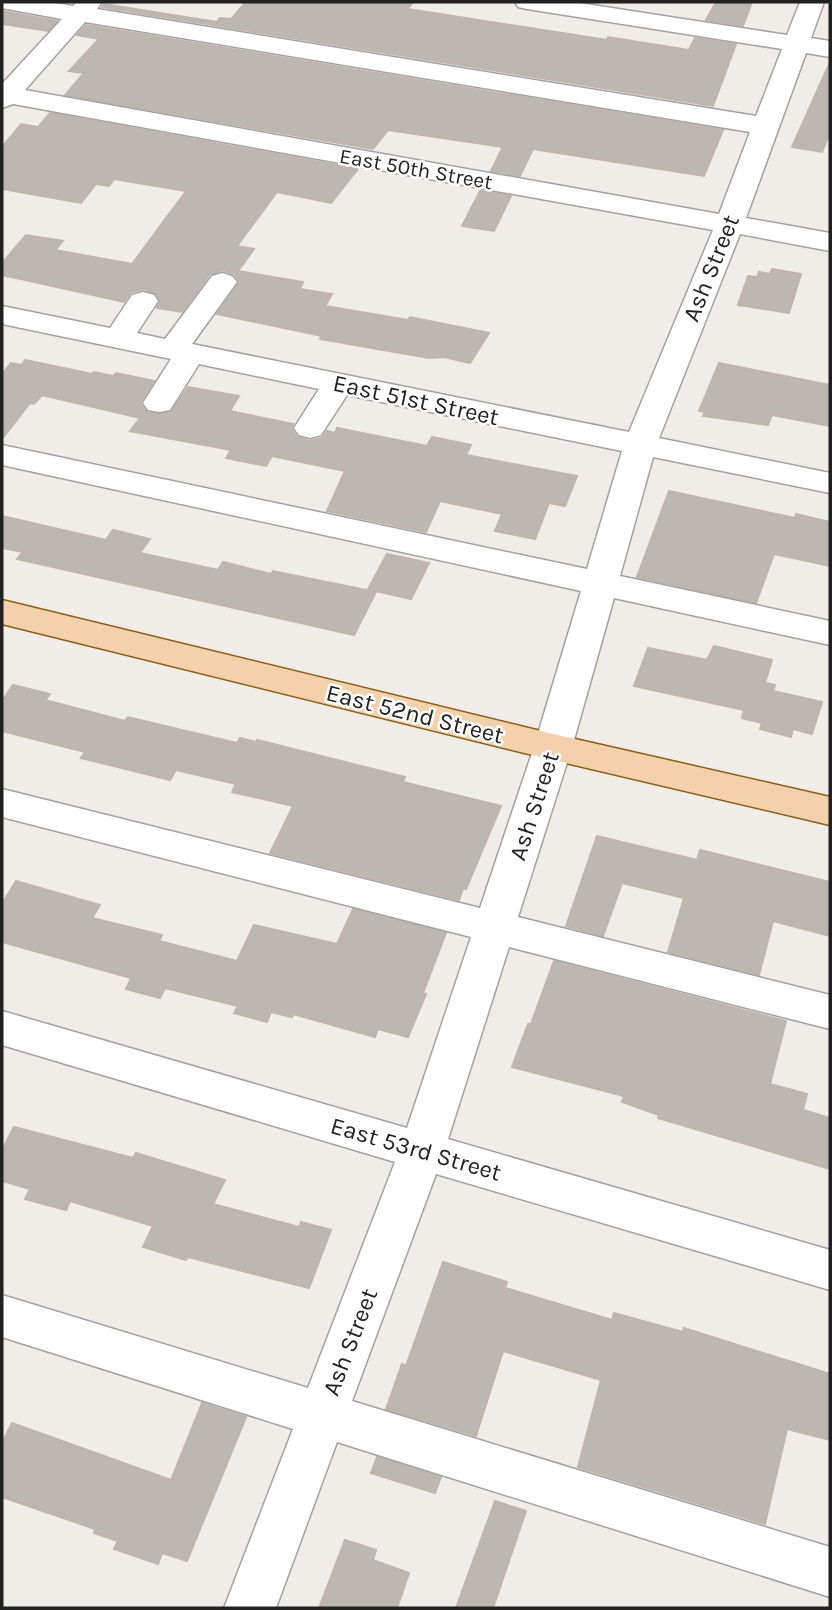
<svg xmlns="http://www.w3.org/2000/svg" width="832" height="1610" font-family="Karla,sans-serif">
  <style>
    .building { fill: #bdb7b2; stroke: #c0b5ac; stroke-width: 2 }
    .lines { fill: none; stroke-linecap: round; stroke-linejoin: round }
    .minor-casing { stroke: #a2a2a2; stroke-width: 3 }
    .major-casing { stroke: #8d5f11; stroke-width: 3 }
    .minor { fill: #fff; fill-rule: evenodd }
    .major { fill: #f2d1ac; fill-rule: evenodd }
    .labels { text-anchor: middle; stroke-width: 5; stroke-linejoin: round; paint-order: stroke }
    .far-street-label { font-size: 21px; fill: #212121; stroke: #fff }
    .street-label { font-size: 24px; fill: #212121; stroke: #fff }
  </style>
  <rect width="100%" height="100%" fill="#f0ede9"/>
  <g class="building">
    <polygon points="246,2 413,2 408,9 607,40 608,37 689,50 695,38 736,44 713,106 102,7 104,4 217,22 220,18 231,19"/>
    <polygon points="716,2 752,2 743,26 706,20"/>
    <polygon points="2,11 57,21 48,31 2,24"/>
    <polygon points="86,25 723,130 704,176 533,149 520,176 491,171 503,147 388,130 373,149 65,95 84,73 69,71 99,39 77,35"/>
    <polygon points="830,62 830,133 822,152 792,147"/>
    <polygon points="50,113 358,169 331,203 277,192 237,246 254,249 238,271 303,282 300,289 332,294 325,306 408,320 410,317 489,333 470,363 444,357 429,358 320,339 322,336 217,314 240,282 234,274 223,270 210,274 182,312 157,308 160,300 156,294 144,289 131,292 124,302 2,275 2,263 26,235 63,241 55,250 132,264 186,191 114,179 109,186 96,184 81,203 2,189 2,147 21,124 38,127"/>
    <polygon points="480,191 511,196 494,231 462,226"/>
    <polygon points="772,269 801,274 789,313 738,305 748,276 757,277 759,272 770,274"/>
    <polygon points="25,360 92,374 94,372 113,376 116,373 154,381 140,403 148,413 170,413 188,387 239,396 230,411 293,424 291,428 297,437 309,441 322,438 327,431 335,433 337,428 427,446 432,437 471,445 466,455 577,476 565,506 549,503 535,539 495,531 502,514 440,501 426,532 327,511 345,471 272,456 266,466 226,458 231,450 130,431 140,418 42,395 34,404 30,403 2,439 2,374 11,363 22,365"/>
    <polygon points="719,363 830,385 830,426 772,415 768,425 703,416 705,412 699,411"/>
    <polygon points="669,491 795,518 796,514 830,522 830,566 774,554 756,603 637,577"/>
    <polygon points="2,516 106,540 113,530 150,539 140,553 218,570 223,562 271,574 273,571 376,592 354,635 17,559 23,552 2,548"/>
    <polygon points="387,554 429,563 411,599 368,589"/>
    <polygon points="714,646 772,660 765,683 775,685 773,691 822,702 812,734 793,729 791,737 760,729 762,723 742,718 744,710 634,686 648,648 707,660"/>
    <polygon points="13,685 50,694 45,700 125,721 128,717 237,743 240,738 256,742 257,740 405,777 403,782 501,806 466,889 463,888 459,900 270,853 293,806 232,792 236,784 176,770 170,780 81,758 85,752 2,731 2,701"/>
    <polygon points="597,836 697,860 700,850 830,882 830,936 773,921 759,975 668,952 684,898 622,883 603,936 566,926"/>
    <polygon points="16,881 100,905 92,918 162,935 159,941 237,961 254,925 337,944 353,909 446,933 423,993 426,994 408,1037 378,1029 375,1037 293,1014 292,1017 271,1012 267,1022 234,1013 238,1006 165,988 160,998 126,989 131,978 2,942 2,904"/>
    <polygon points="554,961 786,1021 770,1084 807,1094 803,1110 830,1118 830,1169 658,1118 659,1115 622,1102 624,1096 512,1067 528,1024 531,1024"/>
    <polygon points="14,1127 133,1158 136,1153 225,1180 213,1204 299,1227 301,1222 331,1230 309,1288 188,1257 186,1260 143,1247 153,1226 70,1201 66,1210 25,1199 30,1189 2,1181 2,1150"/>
    <polygon points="443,1262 507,1282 505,1288 612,1320 614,1313 683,1332 684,1328 830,1374 830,1440 787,1429 765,1524 578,1467 601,1380 503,1351 476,1436 386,1409 402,1364 406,1366"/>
    <polygon points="202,1403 246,1417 187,1561 162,1553 158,1564 114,1549 118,1541 94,1533 95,1529 2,1497 2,1443 12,1423 171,1480"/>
    <polygon points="377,1457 441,1477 435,1493 371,1473"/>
    <polygon points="495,1501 526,1511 493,1608 456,1608"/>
    <polygon points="345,1540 376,1550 373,1560 409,1573 397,1608 319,1608"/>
  </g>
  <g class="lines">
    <g class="minor-casing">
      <path id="minor" d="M2 2H50L73 6 77 2H102L97 9 756 116 782 49 527 9 518 7 515 2H573L787 35 800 2H824L811 38 830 41V57L806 53 746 218 830 233V251L740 234 659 438 830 473V493L653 457 620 576 830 621V645L614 598 572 747 518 917 830 995V1029L509 947 448 1139 830 1250V1290L436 1174 352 1401 830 1547V1597L337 1442 276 1608H224L293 1429 2 1337V1295L308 1388 395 1162 2 1045V1011L407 1128 471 937 2 817V789L480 908 534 747 581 591 2 465V445L587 569 622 451 347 395 321 435 310 438 299 435 294 428 319 389 199 364 170 410 159 412 148 410 143 403 171 359 2 324V306L110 328 132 295 143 292 154 295 158 301 137 333 165 339 212 276 222 273 232 276 237 282 192 344 629 432 713 230 13 104 2 108V84L62 19 2 8ZM85 22 750 132 719 214 25 90Z"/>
    </g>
    <g class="major-casing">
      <polygon id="major" points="2,600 553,734 830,797 830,825 553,760 2,624"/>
    </g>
    <use href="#minor" class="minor"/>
    <use href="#major" class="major"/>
  </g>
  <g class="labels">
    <g class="far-street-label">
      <text transform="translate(416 169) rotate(10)" y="7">East 50th Street</text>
    </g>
    <g class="street-label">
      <text transform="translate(711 268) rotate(-68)" y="8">Ash Street</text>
      <text transform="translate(416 400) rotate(12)" y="8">East 51st Street</text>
      <text transform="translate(415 714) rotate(14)" y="8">East 52nd Street</text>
      <text transform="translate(534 806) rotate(-72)" y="8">Ash Street</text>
      <text transform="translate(416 1149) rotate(16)" y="8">East 53rd Street</text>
      <text transform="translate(350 1342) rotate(-69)" y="8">Ash Street</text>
    </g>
  </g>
  <rect width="832" height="1610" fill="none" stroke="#212121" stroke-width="7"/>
</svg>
